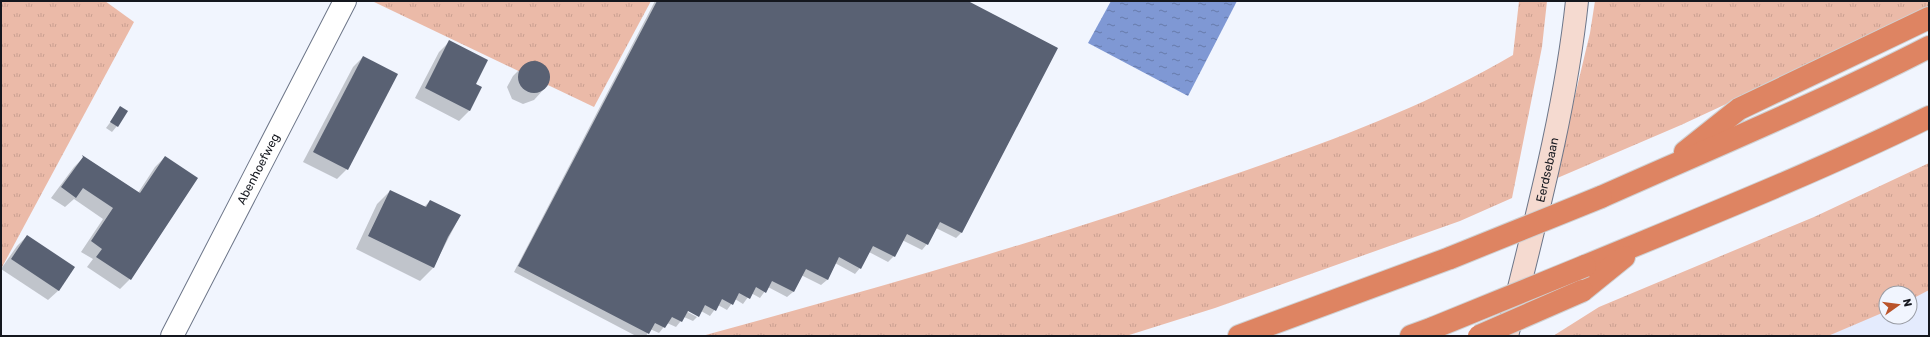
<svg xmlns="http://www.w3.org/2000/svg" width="1930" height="337" font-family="Rubik,sans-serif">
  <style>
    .built { fill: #e4ebfd }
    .grass { fill: url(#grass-tufts) }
    .water { fill: url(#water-ripples) }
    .shadow { fill: #0003 }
    .building { fill: #596173 }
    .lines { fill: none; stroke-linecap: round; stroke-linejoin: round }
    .street-casing { stroke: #6c7588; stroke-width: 24 }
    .secondary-casing { stroke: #6c7588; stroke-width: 24 }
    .highway-casing { stroke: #d0d1d2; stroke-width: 24 }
    .street { stroke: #fff; stroke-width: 22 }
    .secondary { stroke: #f5dad0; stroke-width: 22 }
    .highway { stroke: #de8462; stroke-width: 22 }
    .highway-bridge-casing { stroke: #d0d1d2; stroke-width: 24; stroke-linecap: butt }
    .highway-bridge { stroke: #de8462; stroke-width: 22 }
    .labels { text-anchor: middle; stroke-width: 4; stroke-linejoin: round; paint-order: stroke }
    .street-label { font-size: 12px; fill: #14171e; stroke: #f1f5fe }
  </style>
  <defs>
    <pattern id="grass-tufts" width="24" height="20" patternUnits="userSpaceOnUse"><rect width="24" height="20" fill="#ebbaa8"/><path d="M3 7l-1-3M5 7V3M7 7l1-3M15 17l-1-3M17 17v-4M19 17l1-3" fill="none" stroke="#c99f90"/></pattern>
    <pattern id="water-ripples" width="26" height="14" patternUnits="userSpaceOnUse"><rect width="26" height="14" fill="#7f98d4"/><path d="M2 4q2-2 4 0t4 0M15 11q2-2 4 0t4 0" fill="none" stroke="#677bab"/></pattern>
  </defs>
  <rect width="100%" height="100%" fill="#f1f5fe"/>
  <polygon class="built" points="1929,272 1929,336 1807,336 1886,295 1886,317 1910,317 1910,293"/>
  <g class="grass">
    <polygon points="1,1 105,1 134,22 1,269"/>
    <polygon points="372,1 651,1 594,107"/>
    <path d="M1519 1H1547L1542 47 1512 198 1460 221 1215 308 1126 336H702C874 289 1046 240 1215 181 1317 146 1420 110 1513 55Z"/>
    <polygon points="1595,1 1929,1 1929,10 1681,125 1555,179 1590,33"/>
    <polygon points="1929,163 1929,290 1910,300 1910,293 1886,293 1886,311 1882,313 1828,336 1553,336 1599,307 1814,217"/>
  </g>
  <polygon class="water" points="1111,1 1237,1 1188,96 1088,43"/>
  <g class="shadow">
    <polygon points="655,1 966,1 1057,48 961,233 956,238 936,228 927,244 922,250 902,240 894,256 888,262 869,252 860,268 855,274 835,263 827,280 821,285 801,275 793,292 787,297 768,287 760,298 751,293 743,304 735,299 727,310 718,305 710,316 701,311 698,316 698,315 684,308 684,310 697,317 693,321 684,317 676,327 667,323 659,333 650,329 646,336 636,336 514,272"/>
    <polygon points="449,42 475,84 481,87 469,111 459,121 415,98 439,52"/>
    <polygon points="363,57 347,169 337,179 303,162 353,67"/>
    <polygon points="535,60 546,66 550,77 544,89 534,100 523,104 512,99 507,87 513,76 524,65"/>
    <polygon points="121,108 117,126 112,132 106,128"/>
    <polygon points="84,157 138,193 155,167 165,157 130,279 120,289 87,267 93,259 81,252 103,219 74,199 65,207 51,198 74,167"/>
    <polygon points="390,191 424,207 430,201 460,216 433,268 420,281 356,249 377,204"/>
    <polygon points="27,236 59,290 48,300 1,269 17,246"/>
  </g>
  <g class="building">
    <polygon points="657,1 968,1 1058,48 962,233 940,222 928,245 907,234 895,257 873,246 861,269 839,257 828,280 806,269 794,292 772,281 766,293 756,287 750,299 739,293 733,305 722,299 716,311 705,305 699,317 688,311 682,322 672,317 665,328 655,323 649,334 518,266"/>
    <polygon points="449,40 488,60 476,84 482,87 470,111 425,88"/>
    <polygon points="363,56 398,74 348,170 313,152"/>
    <circle cx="534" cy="77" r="16"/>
    <polygon points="120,106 128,111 118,127 110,122"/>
    <polygon points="82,155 140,193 165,156 198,178 131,280 96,257 102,249 91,241 113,208 83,188 76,198 61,187 83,157"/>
    <polygon points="390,190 426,207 430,200 461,215 448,237 434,268 368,236"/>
    <polygon points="27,235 75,267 59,291 11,259"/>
  </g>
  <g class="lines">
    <g class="street-casing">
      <g id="street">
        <path id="s1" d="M172 336 345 1"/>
      </g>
    </g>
    <g class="secondary-casing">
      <g id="secondary">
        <path id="s2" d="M1507 336C1534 226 1565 114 1577 1"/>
      </g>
    </g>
    <g class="highway-casing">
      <g id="highway">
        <polyline points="1685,152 1739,109 1929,18"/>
        <path d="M1601 197C1711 148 1822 102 1929 47"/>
        <path d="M1585 266C1701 218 1817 172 1929 117"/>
        <polyline points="1582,291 1624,257"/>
        <polyline points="1239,336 1450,258"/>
        <polyline points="1411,336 1433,328"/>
      </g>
    </g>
    <use href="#street" class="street"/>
    <use href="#secondary" class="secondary"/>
    <use href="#highway" class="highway"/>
    <g class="highway-bridge-casing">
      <g id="highway-bridge">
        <polyline points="1450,258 1601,197"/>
        <polyline points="1433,328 1585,266"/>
        <polyline points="1479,336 1582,291"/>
      </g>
    </g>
    <use href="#highway-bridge" class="highway-bridge"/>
  </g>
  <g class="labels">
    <g class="street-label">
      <text dy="4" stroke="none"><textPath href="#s1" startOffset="188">Abenhoefweg</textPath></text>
      <text dy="4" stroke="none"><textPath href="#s2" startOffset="171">Eerdsebaan</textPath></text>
    </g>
  </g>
  <rect width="1930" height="337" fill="none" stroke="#14171e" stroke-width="4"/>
  <g transform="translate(1898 305) rotate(76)"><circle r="19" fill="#f1f5fe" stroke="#999ca4"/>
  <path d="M0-3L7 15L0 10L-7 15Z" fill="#ba532a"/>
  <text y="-6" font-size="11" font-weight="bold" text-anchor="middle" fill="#14171e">N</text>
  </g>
</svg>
